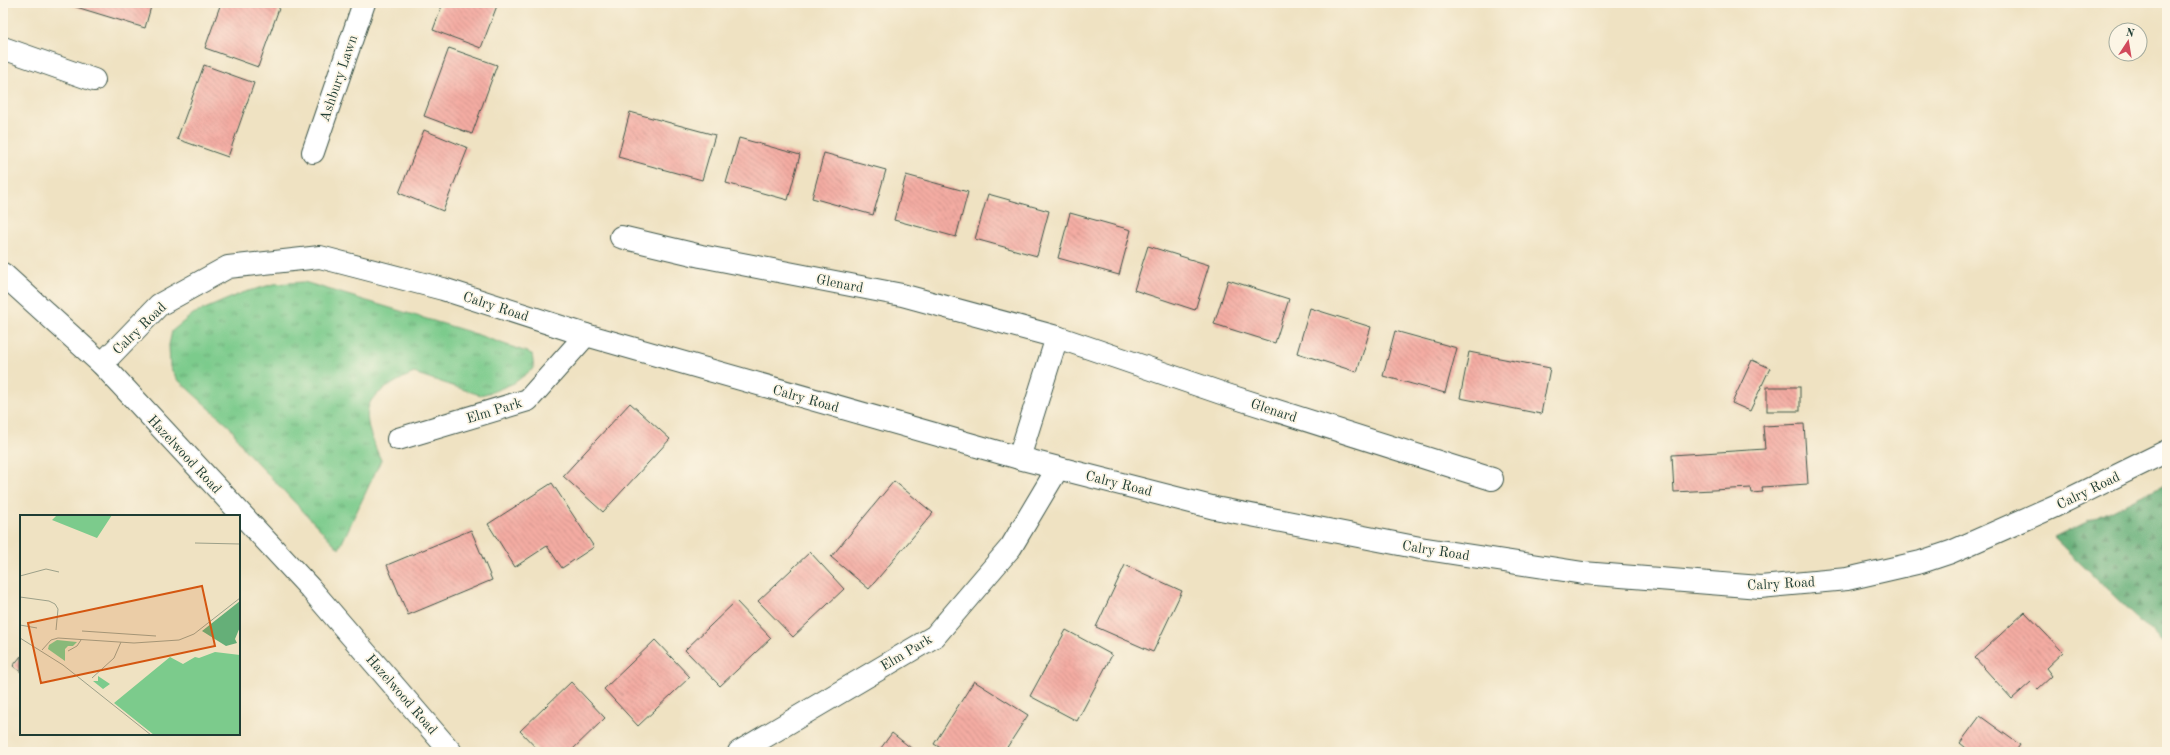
<svg xmlns="http://www.w3.org/2000/svg" width="2170" height="755" font-family="'Old Standard TT',serif">
  <style>
    .forest { fill: url(#forest-firs); stroke: #427656 }
    .park { fill: url(#park-tufts); stroke: #4e8460 }
    .building { fill: url(#building-back-hatch) }
    .lines { fill: none; stroke-linecap: round; stroke-linejoin: round }
    .street-casing { stroke: #3e5649; stroke-width: 24 }
    .secondary-casing { stroke: #3e5649; stroke-width: 24 }
    .street { stroke: #fff; stroke-width: 22 }
    .secondary { stroke: #fff; stroke-width: 22 }
    .labels { text-anchor: middle; stroke-width: 3.5; stroke-linejoin: round; paint-order: stroke }
    .street-label { font-size: 14px; fill: #1f3d34; stroke: #fcf5e5 }
    .inset-road { fill: none; stroke: #9ca089; stroke-width: 1 }
    .view { fill: #d45610; fill-opacity: 0.15; stroke: #d45610; stroke-width: 2 }
    .inset-edge { fill: none; stroke: #1f3d34; stroke-width: 2 }
  </style>
  <defs>
    <pattern id="forest-firs" width="22" height="20" patternUnits="userSpaceOnUse"><rect width="22" height="20" fill="#65af78"/><path d="M5 1l3.5 6h-7zM16 11l3.5 6h-7z" fill="#539063"/></pattern>
    <pattern id="park-tufts" width="24" height="20" patternUnits="userSpaceOnUse"><rect width="24" height="20" fill="#7ccb8c"/><path d="M3 7l-1-3M5 7V3M7 7l1-3M15 17l-1-3M17 17v-4M19 17l1-3" fill="none" stroke="#65a673"/></pattern>
    <pattern id="building-back-hatch" width="6" height="6" patternUnits="userSpaceOnUse"><rect width="6" height="6" fill="#f4aca3"/><path d="M-1 5l2 2M0 0l6 6M5-1l2 2" fill="none" stroke="#c58d86"/></pattern>
  </defs>
  <rect width="100%" height="100%" fill="#fcf5e5"/>
  <filter id="ink" filterUnits="userSpaceOnUse"><feTurbulence type="fractalNoise" baseFrequency=".025" numOctaves="2"/><feDisplacementMap in="SourceGraphic" scale="8" xChannelSelector="R" yChannelSelector="G"/><feConvolveMatrix kernelMatrix="1 2 1 2 8 2 1 2 1" color-interpolation-filters="sRGB"/></filter>
  <filter id="wash" filterUnits="userSpaceOnUse"><feTurbulence type="fractalNoise" baseFrequency=".012" numOctaves="4" result="noise"/><feDisplacementMap in="SourceGraphic" scale="16" xChannelSelector="R" yChannelSelector="G"/><feGaussianBlur stdDeviation="0.9" result="paint"/><feColorMatrix in="noise" values="0 0 0 0 0 0 0 0 0 0 0 0 0 0 0 0 0 1.4 0 .05"/><feComposite in="paint" operator="in"/></filter>
  <g filter="url(#wash)">
    <rect width="100%" height="100%" fill="#efe2c2"/>
    <polygon class="forest" points="2167,483 2167,647 2054,538"/>
    <path class="park" d="M304 282 470 332 532 354 534 368 514 383 492 392 480 395 414 373C404 377 376 392 371 401 361 417 374 445 381 460L339 549 245 450 230 427 177 379 170 367 169 345 172 331 193 314 242 293 274 284Z"/>
    <g id="blocks">
      <g class="building">
        <polygon points="74,3 152,3 145,28 73,6"/>
        <polygon points="221,3 281,3 258,67 205,48"/>
        <polygon points="443,3 498,3 481,48 433,30"/>
        <polygon points="449,48 497,65 472,134 424,116"/>
        <polygon points="204,65 254,83 228,157 177,139"/>
        <polygon points="630,112 715,135 702,180 618,157"/>
        <polygon points="424,130 468,148 443,211 399,193"/>
        <polygon points="739,138 800,155 788,200 726,183"/>
        <polygon points="824,153 886,170 873,215 812,198"/>
        <polygon points="906,175 968,192 956,237 894,220"/>
        <polygon points="988,194 1049,211 1037,256 975,239"/>
        <polygon points="1070,213 1131,230 1119,275 1058,258"/>
        <polygon points="1148,246 1209,265 1195,310 1134,290"/>
        <polygon points="1228,280 1289,299 1275,343 1214,324"/>
        <polygon points="1310,308 1371,327 1357,372 1297,353"/>
        <polygon points="1395,331 1457,348 1445,393 1383,376"/>
        <polygon points="1469,352 1550,368 1541,414 1460,398"/>
        <polygon points="1752,360 1770,368 1750,411 1732,403"/>
        <rect x="1767" y="387" width="33" height="24"/>
        <polygon points="630,403 670,439 603,512 563,476"/>
        <polygon points="1804,424 1808,484 1762,487 1763,492 1752,493 1751,488 1674,492 1672,455 1765,449 1763,426"/>
        <polygon points="894,481 933,513 869,589 831,557"/>
        <polygon points="552,483 594,547 562,568 547,546 515,567 488,524"/>
        <polygon points="471,530 492,580 408,615 387,565"/>
        <polygon points="810,552 844,589 793,637 758,601"/>
        <polygon points="1125,565 1182,591 1153,652 1096,627"/>
        <polygon points="736,601 771,638 720,686 685,650"/>
        <polygon points="2025,612 2063,652 2046,668 2052,676 2038,689 2031,682 2012,699 1975,658"/>
        <polygon points="1066,630 1112,655 1077,721 1030,696"/>
        <polygon points="655,640 690,677 638,726 604,689"/>
        <polygon points="21,656 21,672 13,666"/>
        <polygon points="974,681 1028,715 1004,752 947,752 934,744"/>
        <polygon points="571,682 605,718 570,752 540,752 520,731"/>
        <polygon points="1980,716 2020,745 2015,752 1971,752 1960,743"/>
        <polygon points="892,733 916,752 878,752"/>
      </g>
    </g>
  </g>
  <g filter="url(#ink)">
    <use href="#blocks" fill-opacity="0" stroke="#3e5649" stroke-width="1"/>
    <g class="lines">
      <g class="street-casing">
        <g id="street">
          <polyline points="3,48 94,80"/>
          <polyline points="313,152 364,3"/>
          <polyline points="621,237 701,256 902,295 1057,337 1227,395 1492,479"/>
          <polyline points="398,439 528,400 586,335"/>
          <polyline points="1019,458 1057,337"/>
          <polyline points="739,752 935,636 1011,547 1058,468"/>
        </g>
      </g>
      <g class="secondary-casing">
        <g id="secondary">
          <polyline points="3,274 102,364 310,588 451,752"/>
          <polyline points="102,364 159,305 228,267 320,257 443,289 586,335 1019,458 1215,508 1420,548 1583,573 1760,587 1847,579 1921,562 1951,552 2055,506 2167,451"/>
        </g>
      </g>
      <use href="#street" class="street"/>
      <use href="#secondary" class="secondary"/>
    </g>
  </g>
  <g class="labels">
    <g class="street-label">
      <text transform="translate(338 78) rotate(-71)" y="5">Ashbury Lawn</text>
      <text transform="translate(840 283) rotate(11)" y="5">Glenard</text>
      <text transform="translate(496 306) rotate(18)" y="5">Calry Road</text>
      <text transform="translate(139 328) rotate(-44)" y="5">Calry Road</text>
      <text transform="translate(806 398) rotate(16)" y="5">Calry Road</text>
      <text transform="translate(494 410) rotate(-17)" y="5">Elm Park</text>
      <text transform="translate(1274 410) rotate(18)" y="5">Glenard</text>
      <text transform="translate(185 454) rotate(47)" y="5">Hazelwood Road</text>
      <text transform="translate(1119 483) rotate(14)" y="5">Calry Road</text>
      <text transform="translate(2088 490) rotate(-26)" y="5">Calry Road</text>
      <text transform="translate(1436 550) rotate(9)" y="5">Calry Road</text>
      <text transform="translate(1781 583) rotate(-3)" y="5">Calry Road</text>
      <text transform="translate(906 652) rotate(-31)" y="5">Elm Park</text>
      <text transform="translate(402 694) rotate(49)" y="5">Hazelwood Road</text>
    </g>
  </g>
  <g transform="translate(20 515)">
    <rect width="220" height="220" fill="#efe2c2"/>
    <path d="M37 0H92L77 23 32 5ZM195 137 220 140V220H134L94 188 150 142 163 149 175 142 179 143Z" fill="#7ccb8c"/>
    <path d="M220 86V112L215 124 217 128 206 131 182 116Z" fill="#65af78"/>
    <path d="M37 125 57 127 53 131H48L45 134V146L28 134 29 130ZM78 161 90 169 83 174 73 166H78Z" fill="#7ccb8c"/>
    <path class="inset-road" d="M175 28 220 29M0 61 26 54 39 57M0 82 29 86 35 89 38 94 36 115M0 110 17 113M62 116 136 121M0 123 43 150 131 220M22 135 31 125 38 123 114 128 159 125 174 119 220 83M48 136 57 131 61 125M72 163 94 143 101 127"/>
    <path class="view" d="M182 71 195 131 21 168 8 108Z"/>
    <rect width="220" height="220" class="inset-edge"/>
  </g>
  <rect width="2170" height="755" fill="none" stroke="#fcf5e5" stroke-width="16"/>
  <g transform="translate(2128 42) rotate(12)"><circle r="19" fill="#fcf5e5" stroke="#a4ab9e"/>
  <path d="M0-3L7 15L0 10L-7 15Z" fill="#d1495b"/>
  <text y="-6" font-size="11" font-weight="bold" text-anchor="middle" fill="#1f3d34">N</text>
  </g>
</svg>
